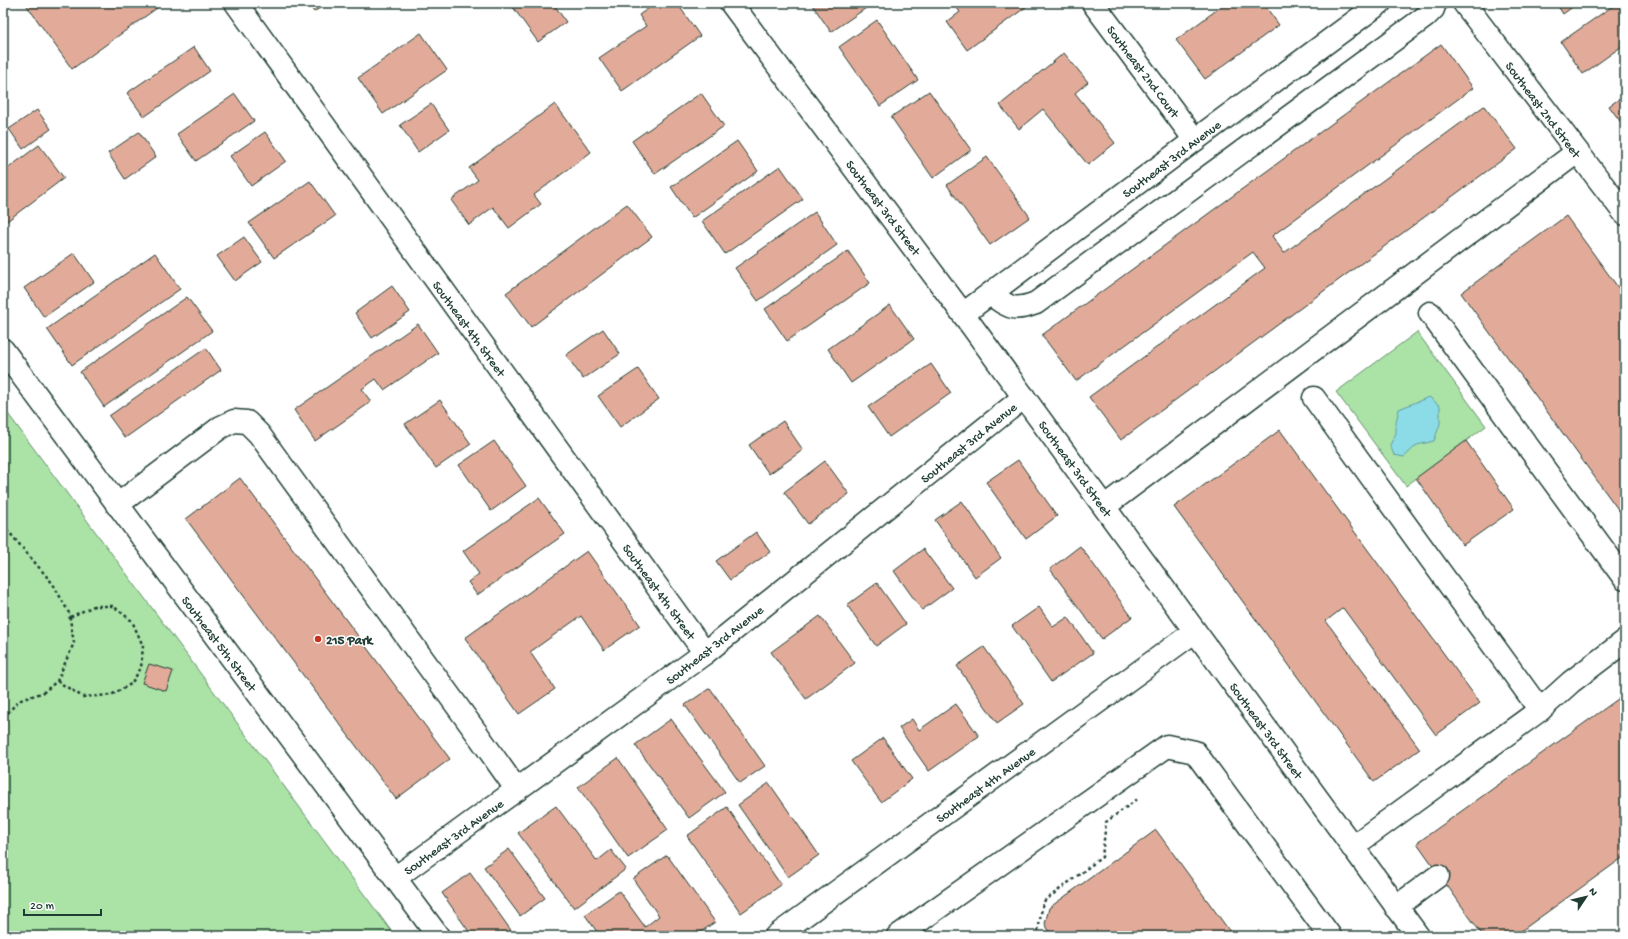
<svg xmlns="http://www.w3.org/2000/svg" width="1628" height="939" font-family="'Gochi Hand',sans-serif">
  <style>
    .green { fill: #abe2a6; stroke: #65906d }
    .water { fill: #8cdce7; stroke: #609c9f }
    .building { fill: #e2ab99; stroke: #1f3d34 }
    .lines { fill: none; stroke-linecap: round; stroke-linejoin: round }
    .minor-casing { stroke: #1f3d34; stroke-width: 25 }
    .path { stroke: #1f3d34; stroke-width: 2.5; stroke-dasharray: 3 3; stroke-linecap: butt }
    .minor { stroke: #fff; stroke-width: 22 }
    .poi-dot { fill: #c8321e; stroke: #fff; stroke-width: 1.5 }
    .labels { text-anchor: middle; stroke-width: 3; stroke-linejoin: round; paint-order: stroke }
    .street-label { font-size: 13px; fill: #1f3d34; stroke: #fff }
    .poi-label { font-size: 13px; font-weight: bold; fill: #1f3d34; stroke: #fff; text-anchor: start }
  </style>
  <rect width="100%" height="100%" fill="#fff"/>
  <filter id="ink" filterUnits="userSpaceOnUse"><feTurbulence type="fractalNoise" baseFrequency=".025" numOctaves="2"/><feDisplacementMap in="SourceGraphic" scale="8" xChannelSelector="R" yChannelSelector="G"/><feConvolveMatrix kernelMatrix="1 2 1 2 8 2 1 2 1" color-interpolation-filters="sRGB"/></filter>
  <g filter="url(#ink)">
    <g class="green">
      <polygon points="1417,332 1486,426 1406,486 1336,392"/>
      <polygon points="3,407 395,936 3,936"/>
    </g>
    <polygon class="water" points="1429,397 1440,406 1440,424 1434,441 1417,445 1404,457 1394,455 1390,445 1396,433 1396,422 1399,409"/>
    <g class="building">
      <polygon points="25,3 164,3 72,69"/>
      <polygon points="308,3 327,3 314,12"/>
      <polygon points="510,3 553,3 566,22 538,42"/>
      <polygon points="656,3 677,3 700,36 622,91 599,58 646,26 639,15"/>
      <polygon points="811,3 867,3 869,6 831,32"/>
      <polygon points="953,3 1023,3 1026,7 967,50 947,22 960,12"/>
      <polygon points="1226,3 1263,3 1279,25 1205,79 1176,40"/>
      <polygon points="1556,3 1578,3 1563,14"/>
      <polygon points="1617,3 1625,3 1625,44 1583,74 1561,42"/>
      <polygon points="877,20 918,80 880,106 839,47"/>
      <polygon points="421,33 447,70 383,114 358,78"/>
      <polygon points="1441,44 1473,88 1272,236 1284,253 1484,106 1517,149 1121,440 1089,397 1265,268 1253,252 1076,381 1042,335"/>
      <polygon points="194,47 210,71 144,117 127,93"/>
      <polygon points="1064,53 1088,82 1075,93 1115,143 1088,165 1043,109 1019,129 1000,105"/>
      <polygon points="929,91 971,150 933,178 891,117"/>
      <polygon points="701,93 724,126 655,174 632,141"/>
      <polygon points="235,94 254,121 196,161 177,134"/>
      <polygon points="1625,95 1625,128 1609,106"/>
      <polygon points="431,104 449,130 418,152 400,125"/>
      <polygon points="555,104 591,152 534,195 541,204 509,228 493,207 469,225 451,200 478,180 469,168"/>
      <polygon points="37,110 51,129 23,149 9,129"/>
      <polygon points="139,132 156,157 125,179 108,153"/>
      <polygon points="265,132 286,161 251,186 230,156"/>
      <polygon points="737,141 758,171 692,218 671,187"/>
      <polygon points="39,145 64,178 3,224 3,172"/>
      <polygon points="987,157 1030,217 990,245 947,185"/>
      <polygon points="780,166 803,199 725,254 702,221"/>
      <polygon points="310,181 335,216 274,258 249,223"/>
      <polygon points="627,204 652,237 531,327 506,293"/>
      <polygon points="815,212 837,245 758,301 735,268"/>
      <polygon points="1566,216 1625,297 1625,519 1461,293"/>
      <polygon points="244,237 262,262 235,281 217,256"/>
      <polygon points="848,251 870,283 787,341 765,309"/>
      <polygon points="74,253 94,282 44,317 24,288"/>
      <polygon points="155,253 180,289 72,365 47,329"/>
      <polygon points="392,286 410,312 372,338 355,313"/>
      <polygon points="187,297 212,331 104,407 80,372"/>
      <polygon points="890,305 914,339 851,383 828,349"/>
      <polygon points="418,324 438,353 384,390 376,379 362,389 371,402 315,441 294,410"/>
      <polygon points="603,329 620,354 583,379 566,355"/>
      <polygon points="206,348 221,370 125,438 109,416"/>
      <polygon points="931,364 951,393 889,437 868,407"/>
      <polygon points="638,369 659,399 620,427 598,396"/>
      <polygon points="440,400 471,444 436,468 405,424"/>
      <polygon points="783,421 803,450 769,474 749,445"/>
      <polygon points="1280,430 1480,703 1436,735 1343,608 1326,621 1420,749 1374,782 1174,507"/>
      <polygon points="494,441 526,486 491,511 459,465"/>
      <polygon points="1466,441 1514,509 1463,545 1416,478"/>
      <polygon points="1018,460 1057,516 1026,539 986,482"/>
      <polygon points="825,461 849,494 808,524 784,492"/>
      <polygon points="240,478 450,759 396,799 186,519"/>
      <polygon points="539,498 565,534 477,595 468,582 479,574 463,551"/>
      <polygon points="962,501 1001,558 975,577 935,520"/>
      <polygon points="756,532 770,552 730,580 716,561"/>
      <polygon points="1080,546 1132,617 1102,639 1050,569"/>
      <polygon points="923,549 952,588 922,610 894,571"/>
      <polygon points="587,551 640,625 604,650 581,616 530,652 555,689 519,714 465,638"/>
      <polygon points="877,583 906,624 876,646 847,605"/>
      <polygon points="1039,607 1053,627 1068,617 1093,653 1051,682 1012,626"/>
      <polygon points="820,616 855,663 806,699 771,652"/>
      <polygon points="984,647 1024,704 997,723 957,666"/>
      <polygon points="149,664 173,671 166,691 142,683"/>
      <polygon points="710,688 765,766 740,783 685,705"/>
      <polygon points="1625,694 1625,856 1514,936 1483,936 1417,843"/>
      <polygon points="956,704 979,736 929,771 899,728 912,719 919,730"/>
      <polygon points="671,719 725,792 689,818 635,745"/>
      <polygon points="883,738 912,779 881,802 851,761"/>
      <polygon points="618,758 668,830 628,858 578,787"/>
      <polygon points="769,783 819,855 788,877 738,805"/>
      <polygon points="556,806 597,861 611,850 626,869 574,908 518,833"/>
      <polygon points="727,807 781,885 741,913 687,836"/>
      <polygon points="1156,830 1231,933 1226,936 1052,936 1045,924 1049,908"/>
      <polygon points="509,849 545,898 520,916 484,867"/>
      <polygon points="667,855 715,922 695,936 600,936 585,915 619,891 645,927 659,916 633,879"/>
      <polygon points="470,873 515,936 472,936 442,893"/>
    </g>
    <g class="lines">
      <g class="minor-casing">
        <g id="minor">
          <polyline points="236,3 705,653"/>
          <polyline points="731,3 963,314 1418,936"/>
          <polyline points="1093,3 1195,140"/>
          <polyline points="1464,3 1625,214"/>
          <path d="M990 294C1010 307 1012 312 1036 303L1425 17 1433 9 1435 3"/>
          <polyline points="1430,313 1625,579"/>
          <polyline points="963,314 1195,140 1380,3"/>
          <polyline points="3,350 438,936"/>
          <polyline points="1314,398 1540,710"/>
          <polyline points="117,505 221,427 234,421 247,422 259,434 476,732 517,790"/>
          <polyline points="1105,506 1577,152"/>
          <polyline points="1352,847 1540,710 1571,682 1625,641"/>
          <polyline points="395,878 705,653 1024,397"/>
          <polyline points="1396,907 1438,876"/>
          <polyline points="776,936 1194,632"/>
          <polyline points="898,936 1167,746 1195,752 1330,936"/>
        </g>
      </g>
      <g class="path">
        <polyline points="3,525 53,584 69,613 74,643 57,681 44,692 18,701 3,719"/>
        <polyline points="57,681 83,697 111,695 131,684 141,668 143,646 132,621 113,606 94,606 70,617"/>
        <polyline points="1041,936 1038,931 1043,902 1102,857 1106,822 1139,798"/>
      </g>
      <use href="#minor" class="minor"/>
    </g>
  </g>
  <circle class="poi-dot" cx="318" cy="639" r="4"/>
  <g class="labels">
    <g class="street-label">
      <text transform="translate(1144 71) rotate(53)" y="5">Southeast 2nd Court</text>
      <text transform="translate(1544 109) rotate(53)" y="5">Southeast 2nd Street</text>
      <text transform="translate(1171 158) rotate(-37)" y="5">Southeast 3rd Avenue</text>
      <text transform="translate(884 207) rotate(53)" y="5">Southeast 3rd Street</text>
      <text transform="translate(470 328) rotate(54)" y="5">Southeast 4th Street</text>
      <text transform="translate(968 442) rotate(-39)" y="5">Southeast 3rd Avenue</text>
      <text transform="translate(1076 468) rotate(54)" y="5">Southeast 3rd Street</text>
      <text transform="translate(660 591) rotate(54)" y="5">Southeast 4th Street</text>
      <text transform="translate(220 643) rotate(53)" y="5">Southeast 5th Street</text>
      <text transform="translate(714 644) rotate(-38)" y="5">Southeast 3rd Avenue</text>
      <text transform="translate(1267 730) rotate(54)" y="5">Southeast 3rd Street</text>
      <text transform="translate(985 784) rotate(-36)" y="5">Southeast 4th Avenue</text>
      <text transform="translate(453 836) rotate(-36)" y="5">Southeast 3rd Avenue</text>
    </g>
    <g class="poi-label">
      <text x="326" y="644">215 Park</text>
    </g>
  </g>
  <rect width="1628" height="939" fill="none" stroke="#fff" stroke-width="16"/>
  <rect x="8" y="8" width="1612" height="923" fill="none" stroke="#1f3d34" stroke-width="1.5" filter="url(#ink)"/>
  <g transform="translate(1586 897) rotate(55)" stroke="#ffffff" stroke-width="3" paint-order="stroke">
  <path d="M0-3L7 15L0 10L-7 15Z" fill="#1f3d34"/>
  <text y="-6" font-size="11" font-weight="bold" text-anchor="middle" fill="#1f3d34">N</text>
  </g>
  <path d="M24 909v6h77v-6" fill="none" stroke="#1f3d34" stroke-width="2"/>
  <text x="30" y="909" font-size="12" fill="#1f3d34" stroke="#ffffff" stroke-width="3" paint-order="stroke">20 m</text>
</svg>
